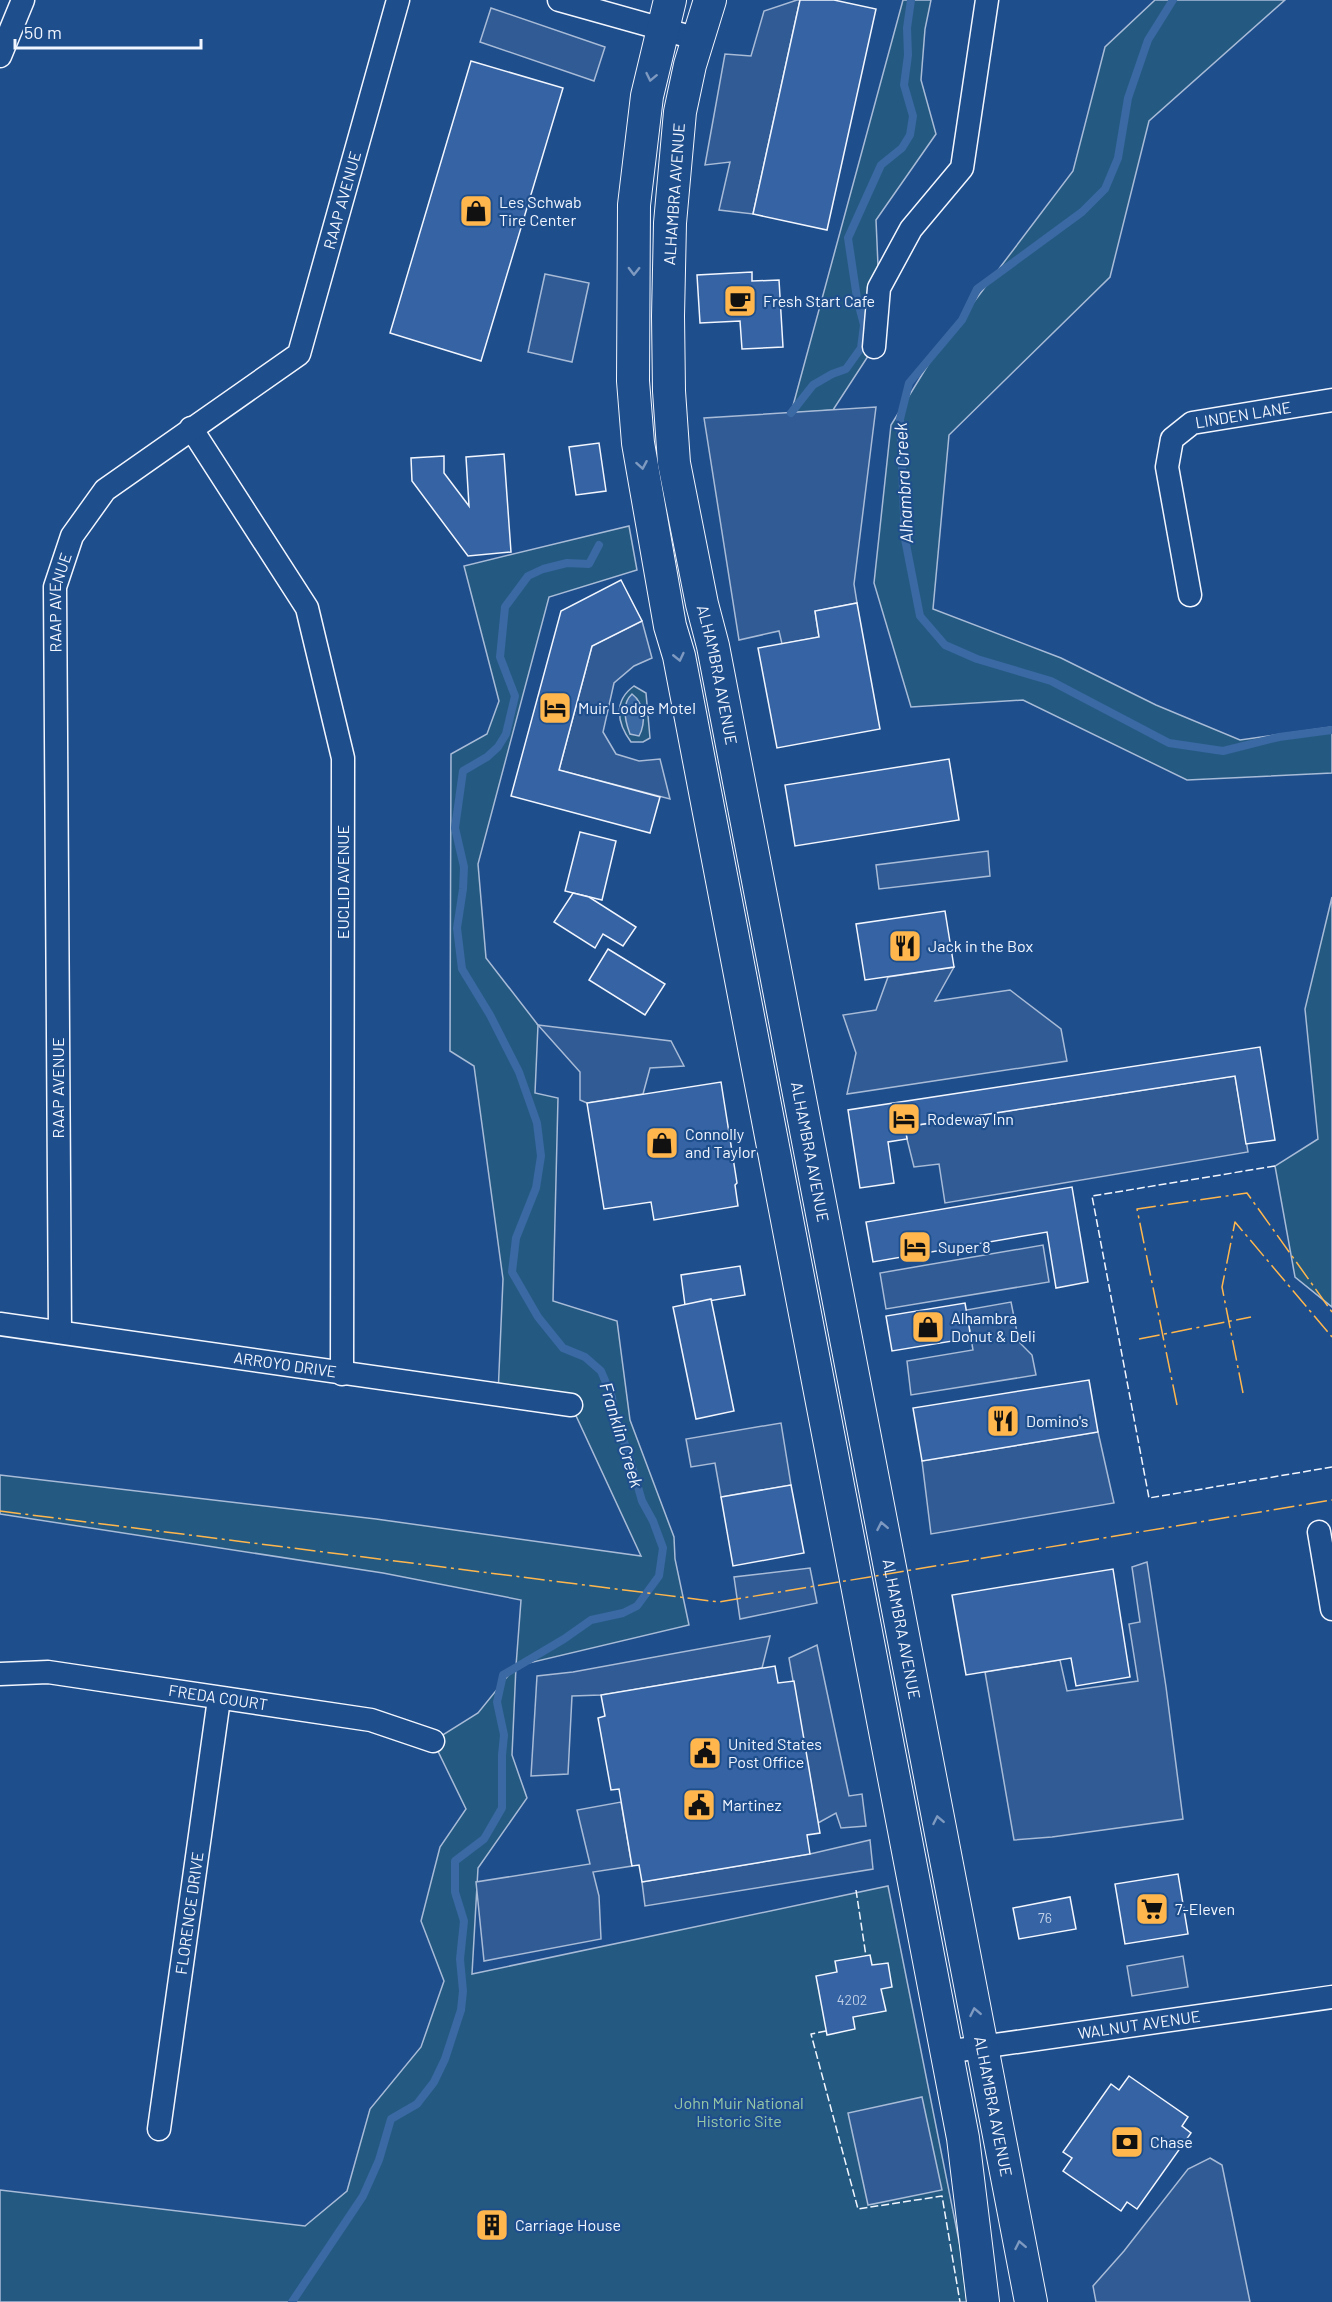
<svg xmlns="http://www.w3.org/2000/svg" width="1332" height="2302" font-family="Barlow,sans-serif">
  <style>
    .green { fill: #245a82; stroke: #a8bbd7; stroke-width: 1.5 }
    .parking { fill: #305b95; stroke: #a8bbd7; stroke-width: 1.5 }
    .water { fill: #3b69a3; stroke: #a8bbd7; stroke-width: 1.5 }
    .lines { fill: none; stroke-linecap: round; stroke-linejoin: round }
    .stream { stroke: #3b69a3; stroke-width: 8 }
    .building { fill: #3563a3; stroke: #f2f6ff; stroke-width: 1.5 }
    .minor-casing { stroke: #f2f6ff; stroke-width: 25 }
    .secondary-casing { stroke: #f2f6ff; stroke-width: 34 }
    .minor { stroke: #1f4e8c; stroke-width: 22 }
    .secondary { stroke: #1f4e8c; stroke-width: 32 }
    .fence { stroke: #f2f6ff; stroke-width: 1.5; stroke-dasharray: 8 3; stroke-linecap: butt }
    .power { stroke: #ffb74d; stroke-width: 1.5; stroke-dasharray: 21 4.5 3 4.5; stroke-linecap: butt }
    .oneway { stroke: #7e9ac0 }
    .labels { text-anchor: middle; stroke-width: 4.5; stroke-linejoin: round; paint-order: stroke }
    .number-label { font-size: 14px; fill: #c3d1e8 }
    .street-label { font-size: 16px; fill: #f2f6ff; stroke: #1f4e8c }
    .poi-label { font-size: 16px; fill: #f2f6ff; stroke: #1f4e8c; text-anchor: start }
    .park-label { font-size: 16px; fill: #97c8a6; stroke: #1f4e8c }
    .water-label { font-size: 18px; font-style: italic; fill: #f2f6ff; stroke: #1f4e8c }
  </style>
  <rect width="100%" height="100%" fill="#1f4e8c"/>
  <g class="green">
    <polygon points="903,0 931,0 925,29 921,80 936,134 876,220 879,288 874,347 833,410 791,413"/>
    <polygon points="1155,0 1285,0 1149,121 1110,277 949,435 933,609 1061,658 1156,705 1240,740 1332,727 1332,773 1187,780 1023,700 911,707 874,583 891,425 936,352 1073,171 1105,47"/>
    <polygon points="629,526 637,570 549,597 478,864 486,958 538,1025 535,1093 558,1098 553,1301 617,1321 630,1420 674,1537 675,1559 689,1625 516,1666 512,1755 527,1798 478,1868 472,1974 888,1886 960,2246 967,2302 0,2302 0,2190 305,2226 347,2191 370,2109 421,2047 444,1981 421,1921 440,1847 466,1809 433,1741 478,1713 516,1666 521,1600 383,1573 0,1514 0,1475 376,1519 641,1556 571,1405 498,1395 503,1279 474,1066 450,1051 451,754 487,734 499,701 464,566"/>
    <path d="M634 686 646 693 650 738 643 742H631C617 723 613 701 634 686Z"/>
    <polygon points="1332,897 1332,1307 1295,1277 1275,1166 1318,1139 1305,1009"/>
  </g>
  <g class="parking">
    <polygon points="797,0 800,0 753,214 719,210 730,162 705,165 725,54 751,56 764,11"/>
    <polygon points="491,8 605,47 594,81 480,42"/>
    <polygon points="545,274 589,283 572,362 528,352"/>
    <polygon points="876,407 854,584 857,603 815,611 819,637 782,644 779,631 739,640 704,418"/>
    <polygon points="642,621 652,658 634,666 614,683 603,732 616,754 639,761 660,759 670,799 559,770 592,646"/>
    <polygon points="988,851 990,876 879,889 876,865"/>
    <polygon points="954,967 935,1001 1010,990 1061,1029 1067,1061 847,1094 856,1053 843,1015 876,1010 888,977"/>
    <polygon points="538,1025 671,1041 684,1066 650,1068 643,1094 587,1103 580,1100 580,1072"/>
    <polygon points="1235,1076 1248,1152 945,1203 939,1164 914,1167 907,1139 905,1127"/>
    <polygon points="1043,1245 1049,1282 886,1309 880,1273"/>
    <polygon points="1011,1302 1019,1342 1032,1355 1036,1375 911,1395 907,1361 973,1350 966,1310"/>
    <polygon points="781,1423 791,1485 721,1497 715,1463 691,1467 686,1439"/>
    <polygon points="1098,1432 1114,1503 931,1534 922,1461"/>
    <polygon points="1147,1562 1166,1687 1183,1819 1052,1837 1014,1840 985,1672 1060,1660 1067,1691 1138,1681 1129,1624 1140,1622 1132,1567"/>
    <polygon points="810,1568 817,1603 740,1619 734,1577"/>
    <polygon points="770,1636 762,1668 601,1695 572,1696 568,1774 531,1776 537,1676 573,1672"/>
    <polygon points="817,1645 849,1796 862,1794 866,1826 841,1828 836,1813 818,1823 789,1658"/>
    <polygon points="621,1802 632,1866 593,1872 599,1896 601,1939 484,1961 476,1882 590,1864 577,1810"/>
    <polygon points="870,1840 873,1869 645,1906 642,1882 810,1854"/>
    <polygon points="1183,1956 1188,1987 1132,1996 1127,1966"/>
    <polygon points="922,2097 942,2190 868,2205 848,2113"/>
    <polygon points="1210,2158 1222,2165 1250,2302 1096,2302 1093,2286 1124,2251 1188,2169"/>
  </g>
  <path class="water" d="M632 694C645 704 646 723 639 736L630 734C625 721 621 704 632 694Z"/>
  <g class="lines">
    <g class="stream">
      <polyline points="1173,0 1148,40 1128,98 1118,158 1105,189 1082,212 977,289 962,320 909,383 900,419 905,539 920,616 945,645 977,659 1051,681 1169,743 1223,751 1279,737 1332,730"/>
      <polyline points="791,413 813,385 832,374 846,369 861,348 864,325 857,298 848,238 881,165 902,148 910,135 913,116 904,85 908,55 907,28 911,0"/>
      <polyline points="292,2302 363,2196 379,2160 391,2119 417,2104 434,2082 445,2059 461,2010 463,1991 460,1959 464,1921 455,1892 455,1861 484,1839 502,1808 502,1755 504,1735 497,1702 503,1675 564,1639 591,1620 623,1613 637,1606 659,1576 663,1548 653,1521 642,1501 628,1452 614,1417 612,1397 601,1371 585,1357 563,1348 538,1317 512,1272 516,1238 536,1188 541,1156 537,1123 519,1072 490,1015 462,969 457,928 463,889 464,867 455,828 463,771 487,757 498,747 506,734 515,696 500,657 505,607 528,576 543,569 567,563 589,564 599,545"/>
    </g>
  </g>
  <g class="building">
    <polygon points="800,0 834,0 876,9 827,230 753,214"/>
    <polygon points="471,61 563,88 481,361 390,333"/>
    <polygon points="752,272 752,281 779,280 783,347 742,349 740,321 700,323 697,275"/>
    <polygon points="599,443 606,491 576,495 569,447"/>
    <polygon points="504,454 511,552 468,556 412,481 411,458 444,456 444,473 469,506 466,457"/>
    <polygon points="621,580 642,621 592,646 559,770 660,797 650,833 511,796 561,611"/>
    <polygon points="857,603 880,729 777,748 758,648 819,637 815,611"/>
    <polygon points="949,759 959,820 795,846 785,785"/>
    <polygon points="580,832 616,841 602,900 565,891"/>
    <polygon points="573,893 589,897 636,927 623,946 603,934 595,948 554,922"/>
    <polygon points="945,911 954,967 865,980 856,924"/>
    <polygon points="608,949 665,984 645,1015 589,980"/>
    <polygon points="1260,1047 1275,1140 1246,1144 1235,1076 905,1127 907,1139 888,1142 894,1183 860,1188 848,1110"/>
    <polygon points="721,1082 737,1183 735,1185 738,1206 654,1220 651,1202 604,1209 587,1103"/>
    <polygon points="1072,1187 1088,1282 1056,1288 1047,1232 873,1262 866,1222"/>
    <polygon points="740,1266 745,1295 685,1305 681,1275"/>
    <polygon points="711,1299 734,1411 696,1419 673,1307"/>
    <polygon points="965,1303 971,1338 892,1351 886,1316"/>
    <polygon points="1089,1380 1098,1432 922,1461 913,1408"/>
    <polygon points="791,1485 804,1553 733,1566 721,1497"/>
    <polygon points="1113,1569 1130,1677 1076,1686 1071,1658 966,1675 952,1595"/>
    <polygon points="775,1666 778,1683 794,1681 820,1833 807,1835 810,1854 642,1882 639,1865 632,1866 619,1789 611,1790 598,1718 605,1716 601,1695"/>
    <polygon points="1178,1874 1188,1934 1125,1944 1115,1884"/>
    <polygon points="1070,1897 1076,1929 1019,1939 1013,1908"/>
    <polygon points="870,1955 872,1965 888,1963 892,1987 881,1989 886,2011 853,2017 855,2029 827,2035 816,1976 837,1972 835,1961"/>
    <polygon points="1129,2076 1188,2117 1182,2126 1191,2133 1137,2209 1127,2202 1121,2211 1063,2171 1072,2158 1063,2152 1111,2084 1119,2090"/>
    <polygon points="485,2210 505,2215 499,2239 479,2234"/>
  </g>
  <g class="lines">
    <g class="minor-casing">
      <g id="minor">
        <polyline points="559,0 698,39"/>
        <polyline points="0,56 23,0"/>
        <polyline points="874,347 879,288 911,229 962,168 987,0"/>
        <polyline points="191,428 307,608 343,758 342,1374"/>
        <path id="s1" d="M1190 595 1167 467 1172 439 1192 423 1332 400"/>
        <path id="s2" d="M0 1324 571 1405"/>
        <path id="s3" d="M60 1332 55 587 72 536 105 490 299 354 398 0"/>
        <polyline points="1319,1532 1332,1609"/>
        <path id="s4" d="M0 1674 48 1672 371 1720 433 1741"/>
        <path id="s5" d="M946 2052 1332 1997"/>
        <path id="s6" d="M159 2129 219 1699"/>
      </g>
    </g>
    <g class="secondary-casing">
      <g id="secondary">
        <polyline points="670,0 647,96 634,205 633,381 638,443 670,626 679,656 963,2138 983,2302"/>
        <path id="s7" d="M710 0 690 65 680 112 670 223 668 316 669 391 674 463 702 604 713 646 1031 2302"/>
      </g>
    </g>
    <use href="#minor" class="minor"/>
    <use href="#secondary" class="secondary"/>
    <g class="fence">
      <polyline points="1275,1166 1092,1196 1149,1498 1332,1467"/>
      <polyline points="856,1890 866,1956"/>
      <polyline points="826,2031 811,2034 858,2209 942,2196 960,2302"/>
    </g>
    <g class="power">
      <polyline points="1139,1339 1251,1317"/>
      <polyline points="1243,1393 1222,1287 1235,1222 1332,1337"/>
      <polyline points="1177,1405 1137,1209 1247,1193 1332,1312"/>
      <polyline points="0,1511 719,1602 1332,1500"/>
    </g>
  </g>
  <defs><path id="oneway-chevron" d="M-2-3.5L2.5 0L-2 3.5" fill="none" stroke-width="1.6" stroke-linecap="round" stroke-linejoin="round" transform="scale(1.5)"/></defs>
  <g class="oneway">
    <use href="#oneway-chevron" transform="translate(651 77) rotate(102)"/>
    <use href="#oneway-chevron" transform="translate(634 271) rotate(91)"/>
    <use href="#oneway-chevron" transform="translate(642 465) rotate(80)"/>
    <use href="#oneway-chevron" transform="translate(679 657) rotate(77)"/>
    <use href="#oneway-chevron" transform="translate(882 1526) rotate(-101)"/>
    <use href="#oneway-chevron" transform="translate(938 1820) rotate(-101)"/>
    <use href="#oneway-chevron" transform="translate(975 2012) rotate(-101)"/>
    <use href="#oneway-chevron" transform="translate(1020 2245) rotate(-101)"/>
  </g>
  <defs>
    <g id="shop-square" transform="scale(1.725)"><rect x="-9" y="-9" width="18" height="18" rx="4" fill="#ffb74d" stroke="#1f4e8c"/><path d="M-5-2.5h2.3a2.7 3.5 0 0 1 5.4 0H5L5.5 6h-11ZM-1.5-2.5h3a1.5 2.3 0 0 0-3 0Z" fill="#111"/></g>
    <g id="cafe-square" transform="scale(1.725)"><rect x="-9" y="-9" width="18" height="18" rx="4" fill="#ffb74d" stroke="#1f4e8c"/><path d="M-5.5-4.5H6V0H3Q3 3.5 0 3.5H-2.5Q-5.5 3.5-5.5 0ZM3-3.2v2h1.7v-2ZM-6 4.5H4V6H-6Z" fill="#111"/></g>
    <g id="hotel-square" transform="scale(1.725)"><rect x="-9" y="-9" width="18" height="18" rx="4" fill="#ffb74d" stroke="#1f4e8c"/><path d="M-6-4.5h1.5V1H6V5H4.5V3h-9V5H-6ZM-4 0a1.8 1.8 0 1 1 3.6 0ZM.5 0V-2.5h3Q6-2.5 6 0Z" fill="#111"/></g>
    <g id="restaurant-square" transform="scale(1.725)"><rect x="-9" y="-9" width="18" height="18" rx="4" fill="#ffb74d" stroke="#1f4e8c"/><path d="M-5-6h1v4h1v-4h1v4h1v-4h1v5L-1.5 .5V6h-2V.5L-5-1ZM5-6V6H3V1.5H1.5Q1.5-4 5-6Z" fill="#111"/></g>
    <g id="civic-square" transform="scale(1.725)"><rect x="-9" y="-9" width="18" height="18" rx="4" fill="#ffb74d" stroke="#1f4e8c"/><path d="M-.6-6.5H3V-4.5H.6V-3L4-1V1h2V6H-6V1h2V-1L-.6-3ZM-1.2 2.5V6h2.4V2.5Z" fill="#111"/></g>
    <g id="supermarket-square" transform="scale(1.725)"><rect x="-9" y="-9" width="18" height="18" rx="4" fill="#ffb74d" stroke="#1f4e8c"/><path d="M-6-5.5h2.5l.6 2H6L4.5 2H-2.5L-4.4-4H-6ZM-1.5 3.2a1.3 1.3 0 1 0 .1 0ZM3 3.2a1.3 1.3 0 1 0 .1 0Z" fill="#111"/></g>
    <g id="bank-square" transform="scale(1.725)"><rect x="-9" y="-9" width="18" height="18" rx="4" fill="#ffb74d" stroke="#1f4e8c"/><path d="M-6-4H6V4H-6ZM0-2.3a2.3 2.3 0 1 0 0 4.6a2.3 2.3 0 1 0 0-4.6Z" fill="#111"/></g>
    <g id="building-square" transform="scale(1.725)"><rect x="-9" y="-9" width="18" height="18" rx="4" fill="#ffb74d" stroke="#1f4e8c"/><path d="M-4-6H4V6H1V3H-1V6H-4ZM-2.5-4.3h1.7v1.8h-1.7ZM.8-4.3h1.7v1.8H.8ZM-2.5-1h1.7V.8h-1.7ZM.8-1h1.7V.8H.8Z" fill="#111"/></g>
  </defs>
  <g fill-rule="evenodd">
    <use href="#shop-square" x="476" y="211"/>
    <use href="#cafe-square" x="740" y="301"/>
    <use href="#hotel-square" x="555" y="708"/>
    <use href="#restaurant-square" x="905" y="946"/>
    <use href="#hotel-square" x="904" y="1119"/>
    <use href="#shop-square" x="662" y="1143"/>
    <use href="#hotel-square" x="915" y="1247"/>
    <use href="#shop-square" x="928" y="1327"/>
    <use href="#restaurant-square" x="1003" y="1421"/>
    <use href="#civic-square" x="705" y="1753"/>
    <use href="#civic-square" x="699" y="1805"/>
    <use href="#supermarket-square" x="1152" y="1909"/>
    <use href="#bank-square" x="1127" y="2142"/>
    <use href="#building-square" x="492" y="2225"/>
  </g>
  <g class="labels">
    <g class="number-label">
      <text x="1045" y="1923">76</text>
      <text x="852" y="2005">4202</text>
    </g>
    <g class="street-label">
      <text transform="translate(674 194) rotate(-86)" y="6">ALHAMBRA AVENUE</text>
      <text dy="6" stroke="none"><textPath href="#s3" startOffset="1252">RAAP AVENUE</textPath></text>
      <text dy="6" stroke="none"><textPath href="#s1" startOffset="236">LINDEN LANE</textPath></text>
      <text dy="6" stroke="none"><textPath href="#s3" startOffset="730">RAAP AVENUE</textPath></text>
      <text dy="6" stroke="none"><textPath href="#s7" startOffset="684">ALHAMBRA AVENUE</textPath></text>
      <text transform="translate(343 882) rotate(-90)" y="6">EUCLID AVENUE</text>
      <text transform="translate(58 1088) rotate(-90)" y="6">RAAP AVENUE</text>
      <text dy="6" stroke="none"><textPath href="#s7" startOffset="1170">ALHAMBRA AVENUE</textPath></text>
      <text dy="6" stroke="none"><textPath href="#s2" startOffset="288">ARROYO DRIVE</textPath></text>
      <text dy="6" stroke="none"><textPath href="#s7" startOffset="1656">ALHAMBRA AVENUE</textPath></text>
      <text dy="6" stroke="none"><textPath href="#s4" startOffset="220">FREDA COURT</textPath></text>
      <text dy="6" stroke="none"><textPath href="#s6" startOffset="218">FLORENCE DRIVE</textPath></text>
      <text dy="6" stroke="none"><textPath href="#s5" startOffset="195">WALNUT AVENUE</textPath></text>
      <text dy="6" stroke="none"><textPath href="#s7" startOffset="2142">ALHAMBRA AVENUE</textPath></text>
    </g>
    <g class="poi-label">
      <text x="499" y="208">Les Schwab<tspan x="499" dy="18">Tire Center</tspan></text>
      <text x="763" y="307">Fresh Start Cafe</text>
      <text x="578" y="714">Muir Lodge Motel</text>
      <text x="928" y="952">Jack in the Box</text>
      <text x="927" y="1125">Rodeway Inn</text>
      <text x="685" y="1140">Connolly<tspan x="685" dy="18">and Taylor</tspan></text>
      <text x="938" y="1253">Super 8</text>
      <text x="951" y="1324">Alhambra<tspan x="951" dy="18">Donut &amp; Deli</tspan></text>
      <text x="1026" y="1427">Domino's</text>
      <text x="728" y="1750">United States<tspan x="728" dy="18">Post Office</tspan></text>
      <text x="722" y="1811">Martinez</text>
      <text x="1175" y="1915">7-Eleven</text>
      <text x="1150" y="2148">Chase</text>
      <text x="515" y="2231">Carriage House</text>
    </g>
    <g class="park-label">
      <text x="739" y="2109">John Muir National<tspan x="739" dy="18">Historic Site</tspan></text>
    </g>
    <g class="water-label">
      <text transform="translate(904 483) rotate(-93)" y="6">Alhambra Creek</text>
      <text transform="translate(621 1435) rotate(73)" y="6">Franklin Creek</text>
    </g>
  </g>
  <path d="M15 39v9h186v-9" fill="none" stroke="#f2f6ff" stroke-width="3"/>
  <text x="24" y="39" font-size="18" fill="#f2f6ff" stroke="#1f4e8c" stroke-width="4.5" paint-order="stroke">50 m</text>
</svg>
